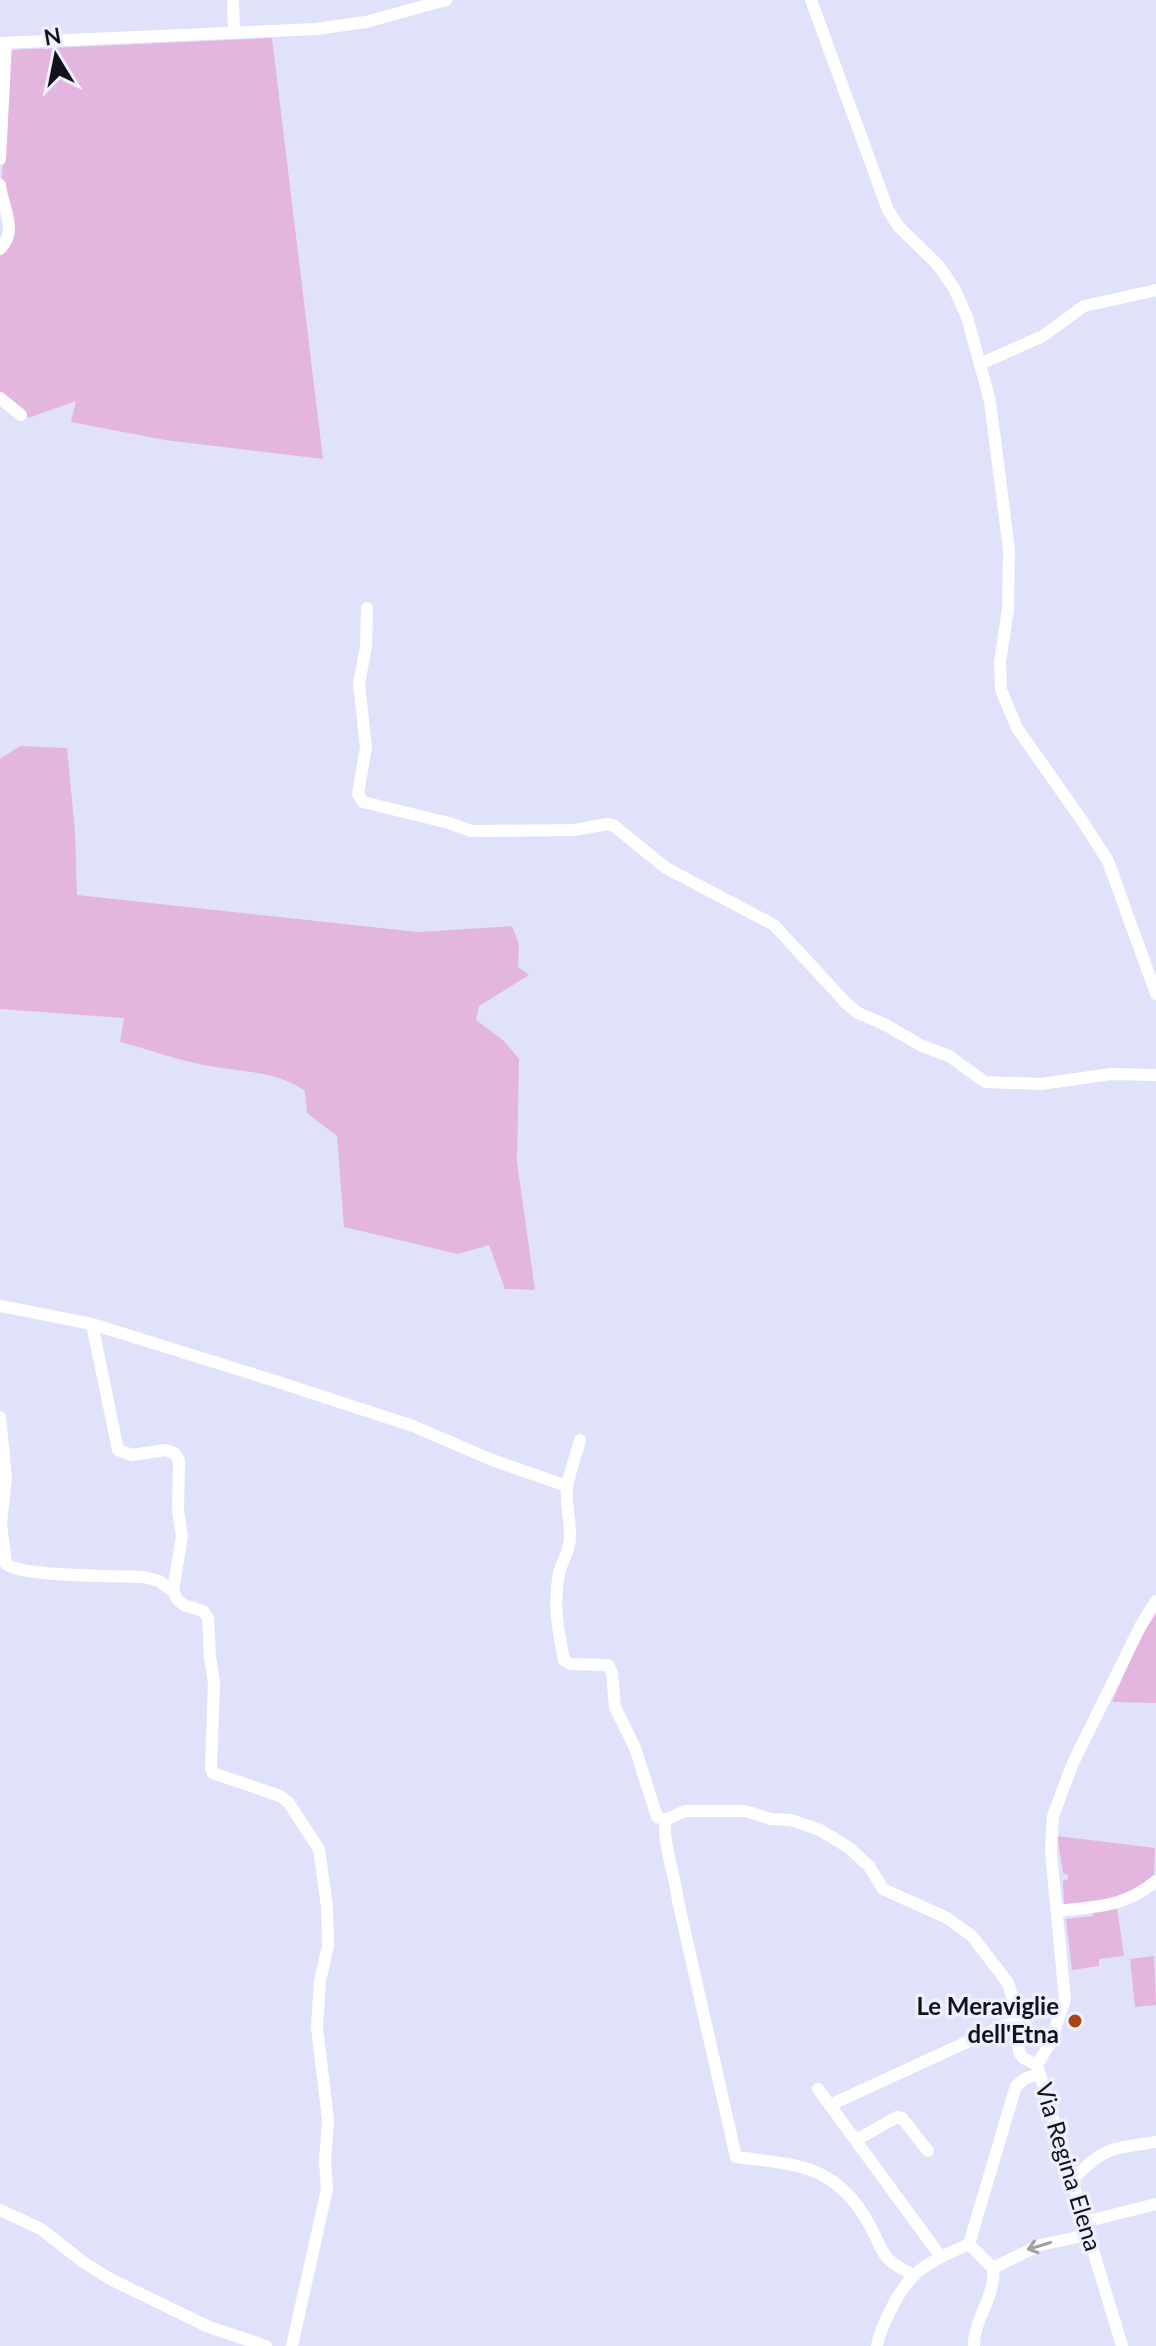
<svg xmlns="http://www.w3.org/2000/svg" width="1156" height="2346" font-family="Lato,sans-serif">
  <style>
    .green { fill: #e4b5de }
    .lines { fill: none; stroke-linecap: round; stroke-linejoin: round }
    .minor { stroke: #fff; stroke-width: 12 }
    .oneway { stroke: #a0a0a5 }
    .poi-dot { fill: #aa4613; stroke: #eff0fd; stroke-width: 3 }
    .labels { text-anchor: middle; stroke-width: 7; stroke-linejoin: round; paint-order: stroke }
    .poi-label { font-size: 24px; font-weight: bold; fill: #12121d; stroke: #eff0fd; text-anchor: end }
    .street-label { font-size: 24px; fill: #12121d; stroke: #eff0fd }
  </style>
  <rect width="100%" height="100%" fill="#e0e2fb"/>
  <g class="green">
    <polygon points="272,38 323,459 165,440 71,422 76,401 28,418 0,393 0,254 3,252 5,193 2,177 9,50"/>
    <path d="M20 746 67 748 75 832 77 895 418 932 512 926 519 944 518 967 529 975 479 1006 476 1020 504 1041 519 1059 517 1162 535 1290 505 1289 489 1245 458 1254 344 1227 337 1136 307 1113 305 1091C275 1070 239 1072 204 1065 176 1060 148 1049 120 1042L124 1018 0 1009V759Z"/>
    <polygon points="1156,1608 1156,1703 1112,1702 1147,1623"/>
    <polygon points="1057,1836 1155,1848 1154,1876 1134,1894 1067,1907 1064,1904 1063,1881 1068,1879 1068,1875 1063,1873"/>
    <polygon points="1117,1907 1124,1956 1099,1959 1099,1966 1072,1970 1066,1919 1093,1916 1093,1910"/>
    <polygon points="1154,1956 1156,2005 1135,2007 1130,1959"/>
  </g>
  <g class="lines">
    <g class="minor">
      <polyline points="233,0 234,33"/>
      <polyline points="811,0 888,210 899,227 938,265 954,288 967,317 990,401 1009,550 1008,609 1000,662 1001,690 1017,728 1083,822 1108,861 1156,994"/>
      <polyline points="0,43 316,29 366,22 446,0"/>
      <polyline points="0,159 6,43"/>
      <path d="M0 185C2 207 19 230 0 249"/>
      <polyline points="980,364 1043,336 1084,306 1156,290"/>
      <polyline points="0,398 21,415"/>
      <polyline points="367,608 366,646 359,684 366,747 358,794 363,802 449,823 471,831 575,830 607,824 613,825 666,868 774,925 847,1004 858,1013 884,1024 922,1046 949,1056 985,1082 1041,1084 1111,1074 1156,1075"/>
      <polyline points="0,1306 92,1324 275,1381 413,1426 492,1460 567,1486"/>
      <polyline points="92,1324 118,1450 132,1455 165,1450 174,1453 179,1460 178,1511 182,1536 173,1591 177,1599 184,1605 203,1611 208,1618 210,1657 214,1683 211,1768 213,1773 280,1796 288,1802 319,1849 327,1907 328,1946 320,1981 317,2027 328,2120 325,2161 327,2189 292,2346"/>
      <path d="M0 1417 6 1477 1 1524 6 1564C22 1577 118 1576 144 1577L159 1581 173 1591"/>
      <path d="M580 1440C577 1453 568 1477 567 1488 565 1504 571 1521 570 1538 570 1551 562 1561 559 1573 553 1603 558 1631 564 1660L570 1664 608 1665 612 1673 615 1707 635 1748 657 1817 665 1820 685 1811H745L771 1819 791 1820 820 1830 848 1847 869 1866 883 1889 947 1918 972 1936 1008 1983 1015 2006 1019 2052 1023 2058 1037 2065"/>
      <path d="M665 1820C663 1846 675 1874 678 1901L736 2157C798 2165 837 2164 870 2226 887 2257 878 2256 913 2275"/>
      <path d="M1058 1911C1098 1906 1123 1908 1156 1881"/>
      <polyline points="818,2089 941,2257"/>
      <polyline points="830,2105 1004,2025 1015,2024"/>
      <polyline points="856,2140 897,2117 902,2118 928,2151"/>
      <path d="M1072 2180C1105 2146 1111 2149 1156 2142"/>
      <polyline points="0,2210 41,2229 83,2262 112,2280 209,2327 266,2346"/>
      <polyline points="1084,2222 1156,2204"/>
      <polyline points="969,2244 993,2268"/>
      <polyline points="993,2268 1040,2245 1088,2235"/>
      <path d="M877 2346C879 2333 885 2322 890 2311 911 2268 928 2263 969 2244L1016 2086 1026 2078 1040 2074"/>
      <path d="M974 2346C973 2319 997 2295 993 2268"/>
      <polyline points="1122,2346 1037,2065 1050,2043 1065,2000 1051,1852 1053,1816 1073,1763 1140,1627 1156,1601"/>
    </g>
  </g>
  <defs><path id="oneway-shaft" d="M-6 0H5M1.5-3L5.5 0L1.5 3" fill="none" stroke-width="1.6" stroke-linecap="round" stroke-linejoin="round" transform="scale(2)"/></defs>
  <use class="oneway" href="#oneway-shaft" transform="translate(1039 2246) rotate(163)"/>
  <circle class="poi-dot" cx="1075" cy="2021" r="8"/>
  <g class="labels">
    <g class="poi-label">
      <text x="1059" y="2015">Le Meraviglie<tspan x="1059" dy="28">dell'Etna</tspan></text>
    </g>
    <g class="street-label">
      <text transform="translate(1068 2167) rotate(73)" y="8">Via Regina Elena</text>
    </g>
  </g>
  <g transform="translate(56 56) rotate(350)" stroke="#eff0fd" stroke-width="6" paint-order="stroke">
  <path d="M0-6L14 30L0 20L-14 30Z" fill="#12121d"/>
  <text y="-12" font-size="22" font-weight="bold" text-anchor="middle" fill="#12121d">N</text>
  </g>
</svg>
